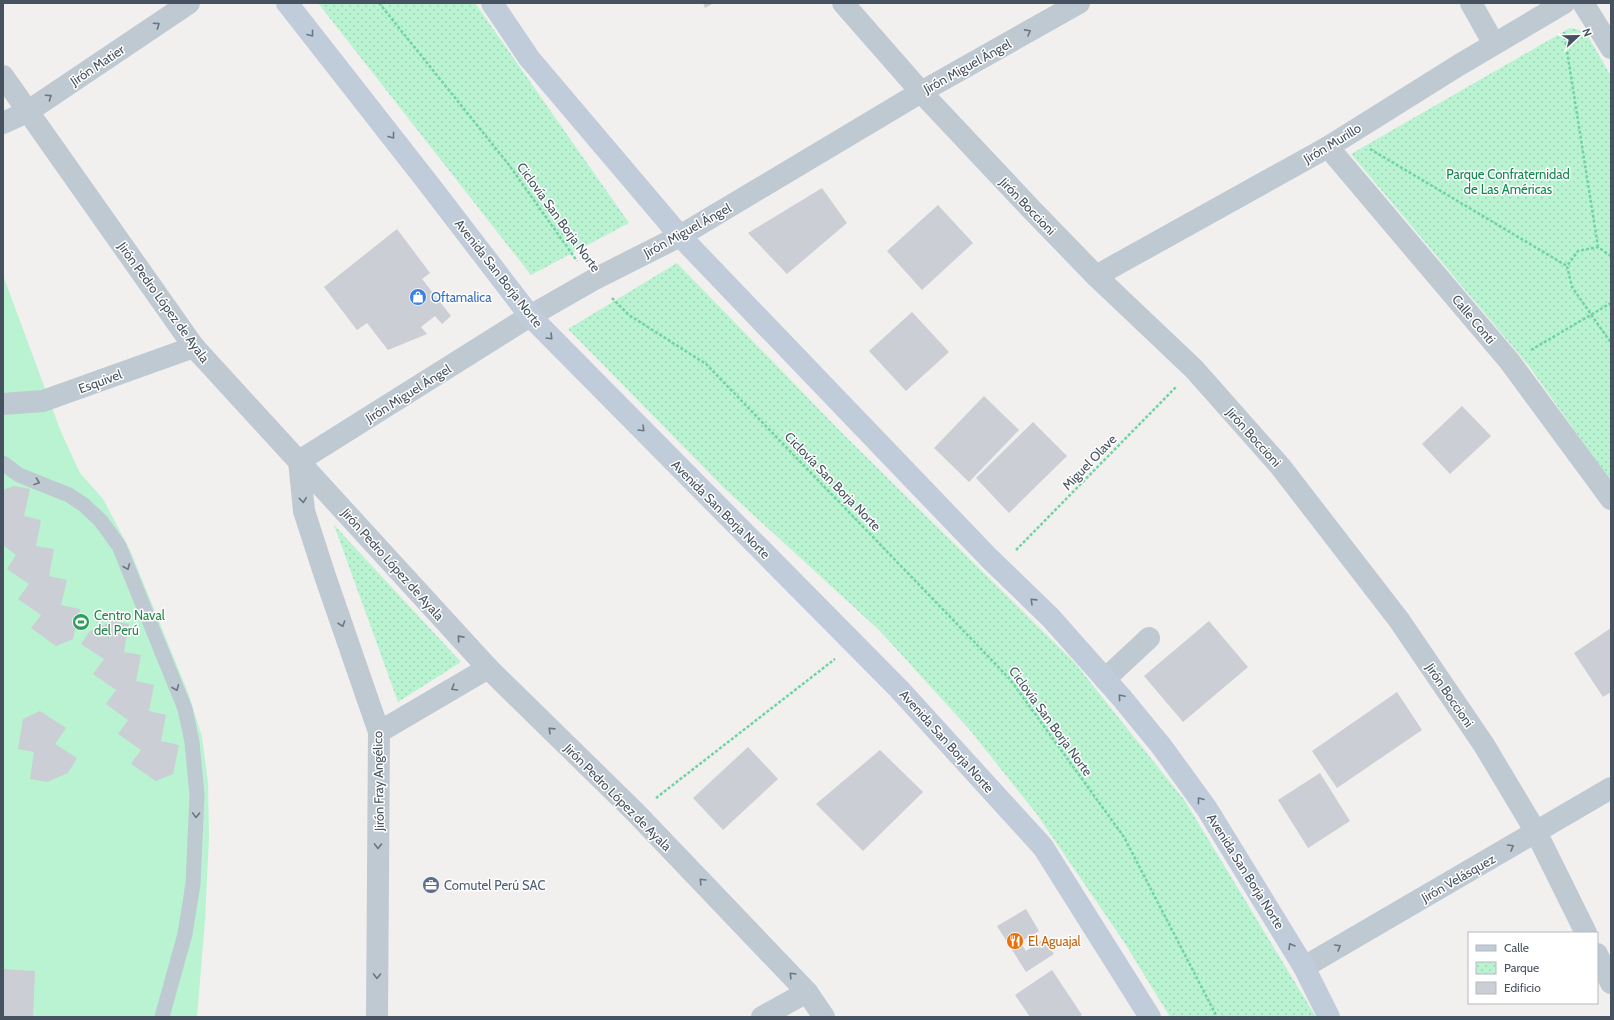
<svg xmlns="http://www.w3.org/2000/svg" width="1614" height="1020" font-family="Cabin,sans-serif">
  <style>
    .grass { fill: #baf3d1 }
    .park { fill: url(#park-dots) }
    .building { fill: #cbced4 }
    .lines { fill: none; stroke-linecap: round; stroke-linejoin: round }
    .path { stroke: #6fd4a4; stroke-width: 2.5; stroke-dasharray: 3 2; stroke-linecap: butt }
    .service { stroke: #bfc9d2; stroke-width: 15 }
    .pedestrian { stroke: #bfc9d2; stroke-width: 22 }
    .minor { stroke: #bfc9d2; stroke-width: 22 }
    .secondary { stroke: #c0ccda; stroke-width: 22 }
    .oneway { stroke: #6a7682 }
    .oneway2 { stroke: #6b7784 }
    .labels { text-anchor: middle; stroke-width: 3; stroke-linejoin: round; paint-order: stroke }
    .street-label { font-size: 13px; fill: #46525f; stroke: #fff }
    .park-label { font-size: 13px; fill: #0f874d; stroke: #fff }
    .shop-label { font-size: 13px; fill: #366cbe; stroke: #fff; text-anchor: start }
    .leisure-label { font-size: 13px; fill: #27864d; stroke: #fff; text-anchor: start }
    .service-label { font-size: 13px; fill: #4e5e75; stroke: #fff; text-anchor: start }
    .food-label { font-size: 13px; fill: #c56008; stroke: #fff; text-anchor: start }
  </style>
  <defs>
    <pattern id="park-dots" width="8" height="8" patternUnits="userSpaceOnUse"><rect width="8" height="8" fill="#baf3d1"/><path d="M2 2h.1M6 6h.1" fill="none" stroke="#a1d2b6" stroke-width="1.8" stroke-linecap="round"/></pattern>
  </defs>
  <rect width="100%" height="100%" fill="#f2efef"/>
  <polygon class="grass" points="3,275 61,432 80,473 103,499 130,550 189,695 202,737 208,783 209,837 205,921 197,1017 3,1017"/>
  <g class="park">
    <polygon points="318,3 475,3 629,223 531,275"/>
    <polygon points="1570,28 1585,31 1611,76 1611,482 1529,366 1351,154"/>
    <polygon points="677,263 839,430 1075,663 1185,801 1316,1017 1170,1017 1124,942 1036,813 969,729 880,631 724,488 568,329"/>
    <polygon points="334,525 461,662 398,702"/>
  </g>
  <g class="building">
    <polygon points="703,3 714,3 705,8"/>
    <polygon points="822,188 847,223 787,274 748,233"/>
    <polygon points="938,205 973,243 922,290 887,251"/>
    <polygon points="397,229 430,273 422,279 451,316 442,324 435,316 421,327 427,334 388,350 367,323 357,330 324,287"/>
    <polygon points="912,312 949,352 906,391 869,351"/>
    <polygon points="984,396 1019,430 969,482 934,448"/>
    <polygon points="1462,406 1491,436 1450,474 1422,444"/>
    <polygon points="1033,422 1067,456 1009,513 976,478"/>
    <polygon points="14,486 30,489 24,516 41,520 36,546 54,549 49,576 67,580 61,605 80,609 73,639 56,646 31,628 41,615 18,599 29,584 7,569 16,555 3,545 3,490"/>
    <polygon points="113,621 129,624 124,652 141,655 136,681 154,685 149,711 166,715 161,741 179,745 173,774 156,781 131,764 141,750 118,734 128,720 106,704 116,690 93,674 104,659 81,644 90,631"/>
    <polygon points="1209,621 1248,667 1183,722 1144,676"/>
    <polygon points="1611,628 1611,692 1603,697 1574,653"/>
    <polygon points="1397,692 1422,730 1337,788 1312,751"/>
    <polygon points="40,711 66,728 55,744 77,758 68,773 47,782 30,779 34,752 18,749 23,719"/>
    <polygon points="748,747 778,779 723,830 693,798"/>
    <polygon points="880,750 923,792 863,851 816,804"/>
    <polygon points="1320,773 1350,821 1308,848 1278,800"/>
    <polygon points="1026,909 1039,931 1020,942 1026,951 1044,939 1054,954 1026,972 997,926"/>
    <polygon points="3,969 35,971 33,1017 3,1017"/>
    <polygon points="1052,970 1082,1015 1078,1017 1030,1017 1015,995"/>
  </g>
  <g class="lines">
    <g class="path">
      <polyline points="379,3 509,165 577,261"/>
      <polyline points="1564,32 1598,247"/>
      <polyline points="1370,149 1567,266"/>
      <polyline points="1611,256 1598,247 1578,251 1567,266 1572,287 1611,343"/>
      <polyline points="612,298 629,315 706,364 1009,678 1124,837 1217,1017"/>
      <polyline points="1531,350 1611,303"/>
      <polyline points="1016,550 1176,387"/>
      <polyline points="656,798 835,659"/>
    </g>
    <polyline class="service" points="3,463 19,475 69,495 84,505 101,521 119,546 185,709 192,742 197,795 193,884 185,934 162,1017"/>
    <polyline class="pedestrian" points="1471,3 1494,44"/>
    <g class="minor">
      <polyline points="843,3 921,92 1032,210 1096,276 1194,369 1280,466 1399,620 1484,745 1536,832 1586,933"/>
      <polyline points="1583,3 1611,48"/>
      <polyline points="3,76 194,347 488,668 636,813 807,992 824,1017"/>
      <polyline points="3,123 27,112 189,3"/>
      <polyline points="1328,147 1510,362 1611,499"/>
      <polyline points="1096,276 1328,147 1459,65 1564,3"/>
      <polyline points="3,404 43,401 194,347"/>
      <polyline points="1105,679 1149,638"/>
      <polyline points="379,732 488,668"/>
      <polyline points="1597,954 1611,983"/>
      <polyline points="1304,967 1611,788"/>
      <polyline points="377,1017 379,732 325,576 304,511 299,461 530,316 593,280 680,236 921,92 1079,3"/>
      <polyline points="762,1017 807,992"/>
    </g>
    <g class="secondary">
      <polyline points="287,3 428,183 530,316 899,689 1043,847 1150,1017"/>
      <polyline points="492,3 529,58 680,236 989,558 1051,618 1121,697 1162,747 1207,809 1304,967 1329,1017"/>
    </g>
  </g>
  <defs><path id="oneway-chevron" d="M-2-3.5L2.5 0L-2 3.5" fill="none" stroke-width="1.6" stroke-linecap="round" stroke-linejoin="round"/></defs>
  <g class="oneway">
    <use href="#oneway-chevron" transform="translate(157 25) rotate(-34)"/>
    <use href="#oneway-chevron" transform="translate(1028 32) rotate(-29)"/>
    <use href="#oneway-chevron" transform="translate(49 97) rotate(-34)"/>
    <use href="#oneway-chevron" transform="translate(37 482) rotate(20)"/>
    <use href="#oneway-chevron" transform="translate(303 500) rotate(84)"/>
    <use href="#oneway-chevron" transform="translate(127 567) rotate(68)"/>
    <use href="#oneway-chevron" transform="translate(342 624) rotate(71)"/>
    <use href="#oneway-chevron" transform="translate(460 638) rotate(-132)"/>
    <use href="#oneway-chevron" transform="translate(176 688) rotate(68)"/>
    <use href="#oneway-chevron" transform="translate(454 688) rotate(149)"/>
    <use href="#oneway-chevron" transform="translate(551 730) rotate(-136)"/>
    <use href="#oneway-chevron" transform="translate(196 815) rotate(92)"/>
    <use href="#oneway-chevron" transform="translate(378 846) rotate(91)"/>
    <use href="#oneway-chevron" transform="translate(1511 847) rotate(-30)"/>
    <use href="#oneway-chevron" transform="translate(702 881) rotate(-134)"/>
    <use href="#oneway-chevron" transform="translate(1338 947) rotate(-30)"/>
    <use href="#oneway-chevron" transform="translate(792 975) rotate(-134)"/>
    <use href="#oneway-chevron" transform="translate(377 976) rotate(91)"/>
  </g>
  <g class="oneway2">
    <use href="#oneway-chevron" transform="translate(311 34) rotate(52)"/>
    <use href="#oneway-chevron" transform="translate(392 136) rotate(52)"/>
    <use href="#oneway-chevron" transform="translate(550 337) rotate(45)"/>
    <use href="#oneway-chevron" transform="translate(642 429) rotate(45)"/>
    <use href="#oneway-chevron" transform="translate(1033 601) rotate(-136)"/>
    <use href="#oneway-chevron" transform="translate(1121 697) rotate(-130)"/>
    <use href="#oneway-chevron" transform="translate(1200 800) rotate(-127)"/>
    <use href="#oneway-chevron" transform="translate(1291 946) rotate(-121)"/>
  </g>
  <defs>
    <g id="shop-disc" transform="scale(0.9)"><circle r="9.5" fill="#3f7fe0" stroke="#fff"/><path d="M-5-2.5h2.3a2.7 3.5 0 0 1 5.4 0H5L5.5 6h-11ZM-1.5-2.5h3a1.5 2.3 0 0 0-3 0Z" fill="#fff"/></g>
    <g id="stadium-disc" transform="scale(0.9)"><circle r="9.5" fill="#2e9e5b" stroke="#fff"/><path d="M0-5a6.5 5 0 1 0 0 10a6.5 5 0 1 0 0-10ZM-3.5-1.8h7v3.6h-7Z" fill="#fff"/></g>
    <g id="office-disc" transform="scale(0.9)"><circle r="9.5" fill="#5c6f8a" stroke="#fff"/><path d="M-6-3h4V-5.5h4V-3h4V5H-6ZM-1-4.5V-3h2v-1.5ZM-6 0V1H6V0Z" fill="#fff"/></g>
    <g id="restaurant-disc" transform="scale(0.9)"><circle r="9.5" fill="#e8710a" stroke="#fff"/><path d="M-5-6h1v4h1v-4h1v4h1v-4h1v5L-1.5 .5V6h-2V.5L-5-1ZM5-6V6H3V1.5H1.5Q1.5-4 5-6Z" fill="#fff"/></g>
  </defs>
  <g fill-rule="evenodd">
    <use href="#shop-disc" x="418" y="297"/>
    <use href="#stadium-disc" x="81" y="622"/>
    <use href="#office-disc" x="431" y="885"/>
    <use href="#restaurant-disc" x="1015" y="941"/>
  </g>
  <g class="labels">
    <g class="street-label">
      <text transform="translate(97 65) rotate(-34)" y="5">Jirón Matier</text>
      <text transform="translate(967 66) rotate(-29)" y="5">Jirón Miguel Ángel</text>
      <text transform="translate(1332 143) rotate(-31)" y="5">Jirón Murillo</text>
      <text transform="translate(1028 206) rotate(46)" y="5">Jirón Boccioni</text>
      <text transform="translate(559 217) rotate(54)" y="5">Ciclovía San Borja Norte</text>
      <text transform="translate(687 230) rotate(-29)" y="5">Jirón Miguel Ángel</text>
      <text transform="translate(499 273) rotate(52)" y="5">Avenida San Borja Norte</text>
      <text transform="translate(164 302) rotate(54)" y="5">Jirón Pedro López de Ayala</text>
      <text transform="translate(1474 319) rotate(50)" y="5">Calle Conti</text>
      <text transform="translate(100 381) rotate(-20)" y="5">Esquivel</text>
      <text transform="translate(408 393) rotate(-32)" y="5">Jirón Miguel Ángel</text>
      <text transform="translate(1254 437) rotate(48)" y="5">Jirón Boccioni</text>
      <text transform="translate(1089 462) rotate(-46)" y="5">Miguel Olave</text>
      <text transform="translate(833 481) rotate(46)" y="5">Ciclovía San Borja Norte</text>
      <text transform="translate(721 509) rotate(45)" y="5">Avenida San Borja Norte</text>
      <text transform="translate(393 564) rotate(48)" y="5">Jirón Pedro López de Ayala</text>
      <text transform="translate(1450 695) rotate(56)" y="5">Jirón Boccioni</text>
      <text transform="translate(1051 721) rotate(54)" y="5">Ciclovía San Borja Norte</text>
      <text transform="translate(947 741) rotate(48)" y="5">Avenida San Borja Norte</text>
      <text transform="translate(378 781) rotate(-91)" y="5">Jirón Fray Angélico</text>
      <text transform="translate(618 797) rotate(45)" y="5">Jirón Pedro López de Ayala</text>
      <text transform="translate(1246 871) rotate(58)" y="5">Avenida San Borja Norte</text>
      <text transform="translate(1458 878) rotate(-30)" y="5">Jirón Velásquez</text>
    </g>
    <g class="park-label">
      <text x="1508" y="179">Parque Confraternidad<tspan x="1508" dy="15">de Las Américas</tspan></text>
    </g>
    <g class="shop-label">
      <text x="431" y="302">Oftamalica</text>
    </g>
    <g class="leisure-label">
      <text x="94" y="620">Centro Naval<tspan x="94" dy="15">del Perú</tspan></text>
    </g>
    <g class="service-label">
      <text x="444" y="890">Comutel Perú SAC</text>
    </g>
    <g class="food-label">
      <text x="1028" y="946">El Aguajal</text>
    </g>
  </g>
  <rect width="1614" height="1020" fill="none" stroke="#46525f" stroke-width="8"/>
  <rect x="1468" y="932" width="130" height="72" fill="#ffffff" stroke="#b5babf"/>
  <rect x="1476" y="945" width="20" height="6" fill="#c0ccda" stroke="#b5babf"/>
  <text x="1504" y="952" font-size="12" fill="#46525f">Calle</text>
  <rect x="1476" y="962" width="20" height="12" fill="url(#park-dots)" stroke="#b5babf"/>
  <text x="1504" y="972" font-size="12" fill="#46525f">Parque</text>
  <rect x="1476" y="982" width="20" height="12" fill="#cbced4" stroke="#b5babf"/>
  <text x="1504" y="992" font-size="12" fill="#46525f">Edificio</text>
  <g transform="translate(1578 36) rotate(68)" stroke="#ffffff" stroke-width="3" paint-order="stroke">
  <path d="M0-3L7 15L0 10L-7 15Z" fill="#46525f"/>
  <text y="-6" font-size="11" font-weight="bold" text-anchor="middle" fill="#46525f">N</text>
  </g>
</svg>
